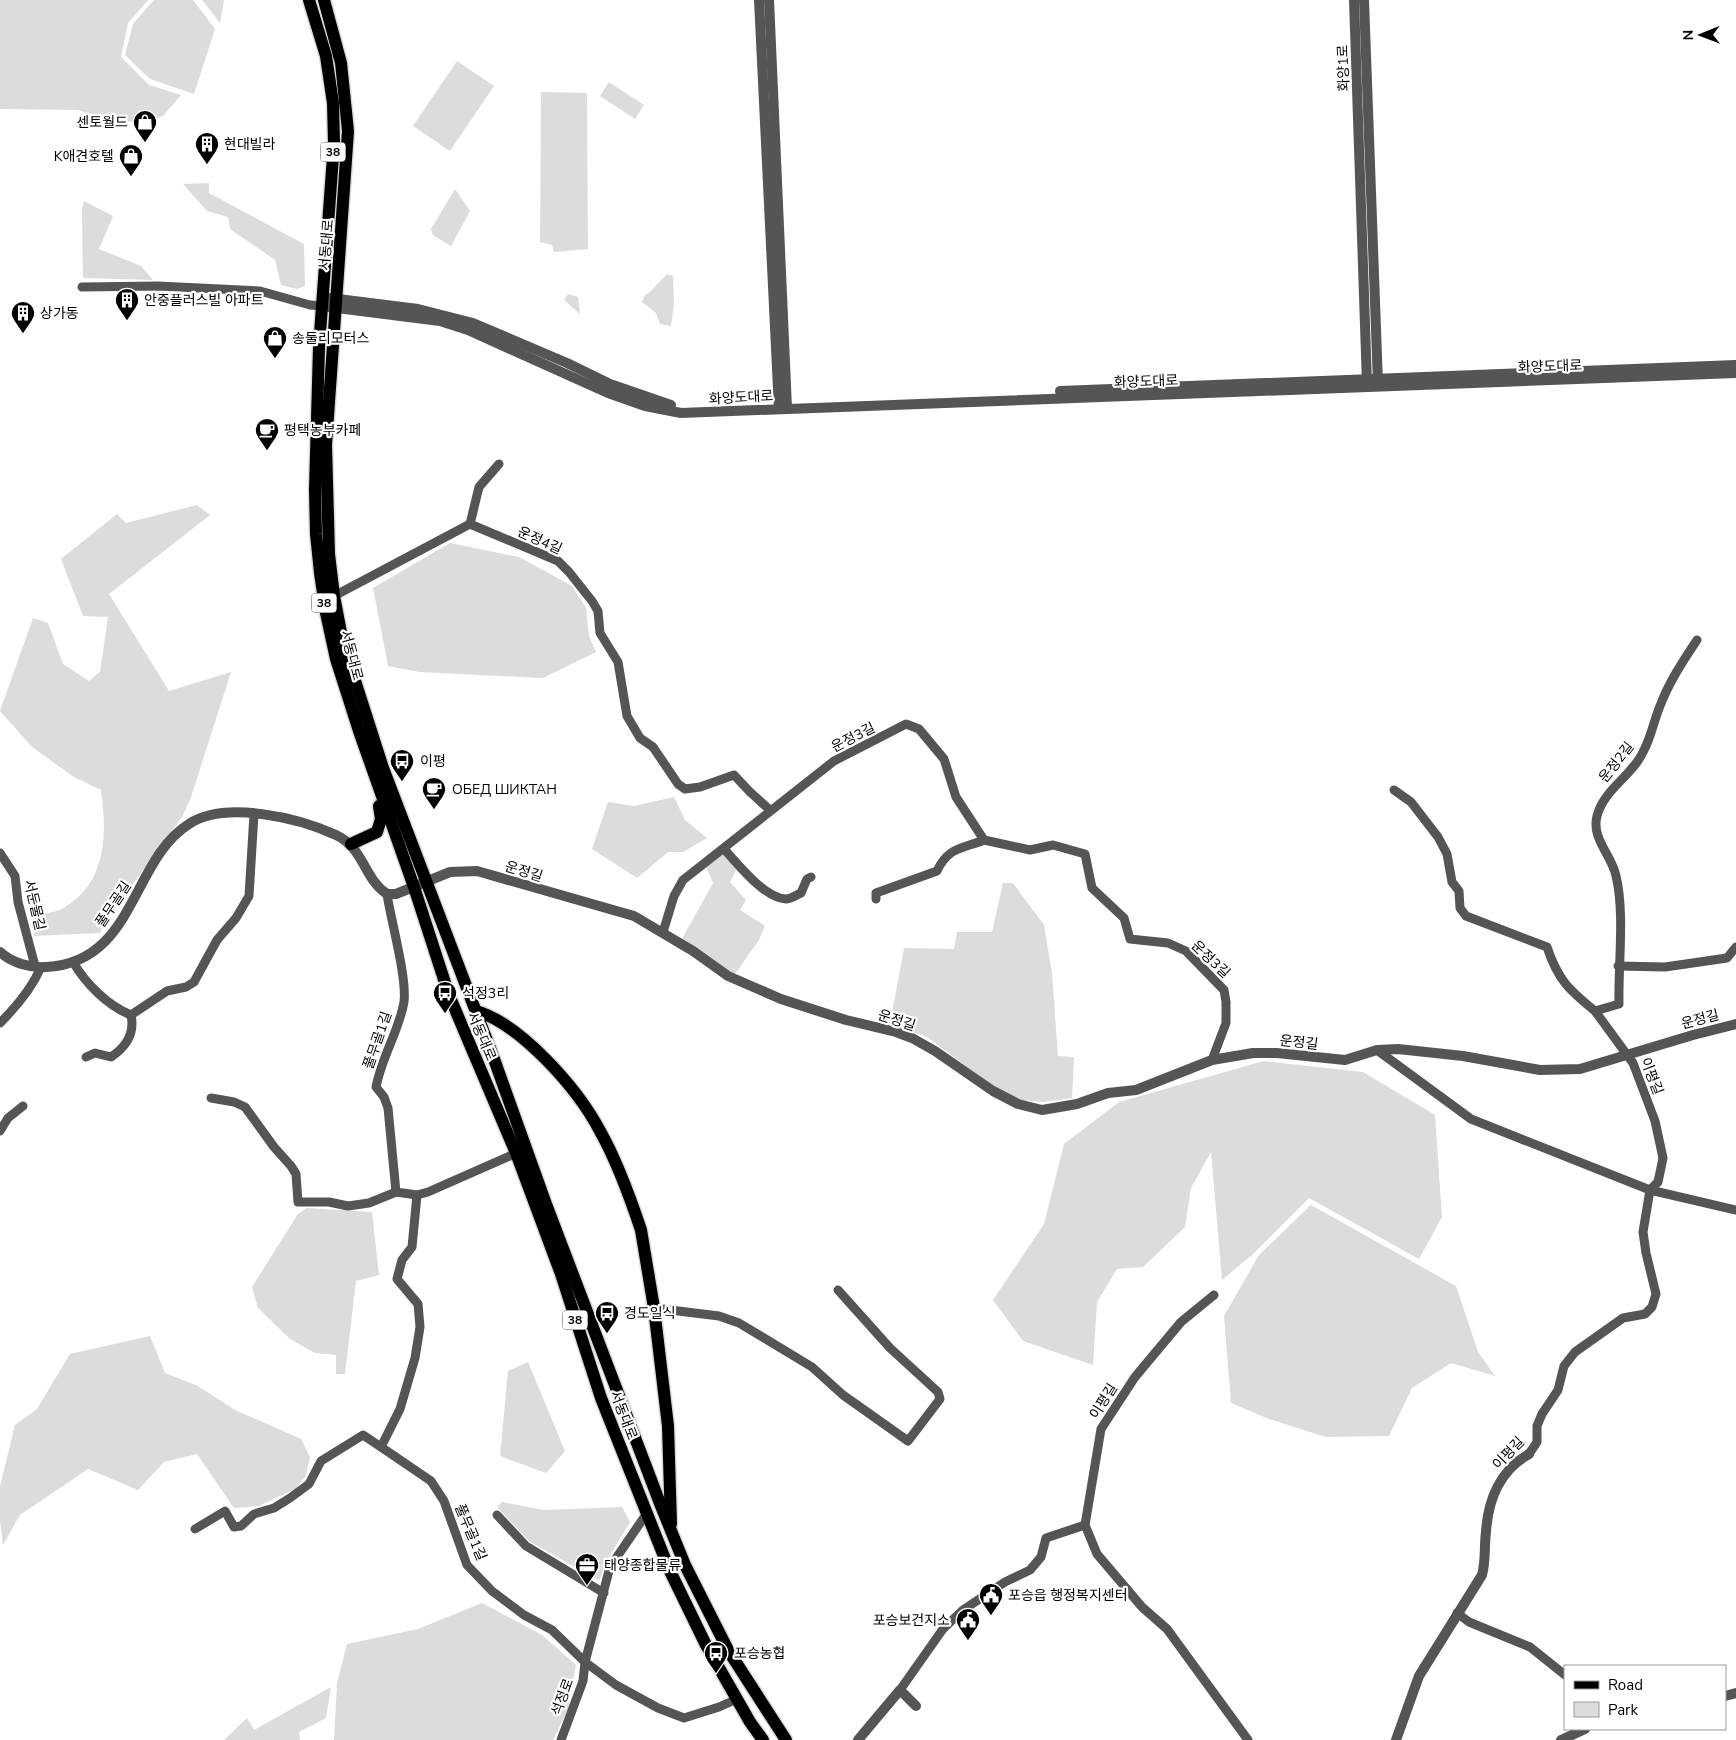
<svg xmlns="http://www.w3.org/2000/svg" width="1736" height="1740" font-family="'Nunito Sans','Noto Sans KR',sans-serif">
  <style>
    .green { fill: #dcdcdc }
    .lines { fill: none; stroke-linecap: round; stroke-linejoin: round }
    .primary-casing { stroke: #dbdbdb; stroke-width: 15 }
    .minor { stroke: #555; stroke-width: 9 }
    .tertiary { stroke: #555; stroke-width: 10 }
    .primary { stroke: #000; stroke-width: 12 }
    .labels { text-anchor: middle; stroke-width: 4.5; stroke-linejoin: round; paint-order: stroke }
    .shield { fill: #fff; stroke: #4c4c4c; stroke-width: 1 }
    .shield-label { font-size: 12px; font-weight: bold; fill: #000 }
    .street-label { font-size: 14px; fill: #000; stroke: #fff }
    .poi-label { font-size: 14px; fill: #000; stroke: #fff; text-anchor: start }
  </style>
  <rect width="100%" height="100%" fill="#fff"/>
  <g class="green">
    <polygon points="0,0 148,0 128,23 121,57 149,85 181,95 163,116 146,122 113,121 78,110 0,109"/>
    <polygon points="154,0 193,0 215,29 194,94 150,79 125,55 133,24"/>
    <polygon points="202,0 224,0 220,23"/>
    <polygon points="457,61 494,86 450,151 413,126"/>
    <polygon points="609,82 644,105 635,119 600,96"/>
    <polygon points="541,92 587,93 588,249 554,252 552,245 540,242"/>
    <polygon points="209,183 209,193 304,244 305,286 297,289 281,285 275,260 230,229 228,217 207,211 183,184"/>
    <polygon points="455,189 470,211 451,246 433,235 431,229"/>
    <polygon points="84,201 113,216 99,249 141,266 153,280 83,278 82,208"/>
    <polygon points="667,274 673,276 674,305 671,326 660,324 656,313 642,302 645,295 650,292"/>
    <polygon points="568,294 578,297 580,314 564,300"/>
    <path d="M197 505 210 515 109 594 169 691 231 672 191 797 182 817 105 922 100 933 34 936 32 916C42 913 57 913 65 907 107 882 107 833 101 790L74 777 32 747 0 711 33 618 48 623 63 664 89 681 100 672 108 617 83 616 61 559 117 514 126 523Z"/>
    <polygon points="450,543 519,557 572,586 586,608 589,636 596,652 543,678 419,672 388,666 373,588"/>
    <polygon points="674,797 685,820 707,838 683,852 668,852 637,878 592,849 608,802 634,806"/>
    <polygon points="723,853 736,870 730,882 746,900 740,910 765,926 759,940 735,974 677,948 713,883 706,867"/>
    <polygon points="1003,883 1013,883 1044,925 1052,973 1058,1056 1074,1057 1072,1098 1044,1102 1019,1100 989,1083 927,1037 890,1024 904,948 954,949 957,932 992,932"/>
    <polygon points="1264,1061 1363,1072 1435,1115 1442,1217 1419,1259 1309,1198 1252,1255 1222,1280 1211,1152 1191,1188 1185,1227 1143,1267 1117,1269 1097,1302 1093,1365 1023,1341 993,1300 1044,1224 1064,1144 1119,1102"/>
    <polygon points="1311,1205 1456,1286 1478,1352 1495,1376 1451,1363 1412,1388 1389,1436 1326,1437 1269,1419 1231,1403 1224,1316 1259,1255"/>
    <polygon points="307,1208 372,1212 379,1275 356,1281 345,1374 336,1374 336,1355 315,1353 290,1339 258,1308 252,1287 298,1214"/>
    <polygon points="150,1336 165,1373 198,1386 235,1410 301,1439 310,1457 306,1476 295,1489 259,1506 234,1508 197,1454 164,1462 138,1490 88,1469 20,1515 3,1545 0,1521 0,1486 15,1425 37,1409 70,1354"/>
    <polygon points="528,1362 565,1451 546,1473 500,1456 508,1371"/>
    <polygon points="502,1502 544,1510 622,1507 630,1522 609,1557 599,1581 529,1541 497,1507"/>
    <polygon points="482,1603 542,1635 576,1665 568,1709 553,1740 334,1740 337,1683 347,1644 418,1629"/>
    <polygon points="331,1687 326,1718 299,1732 300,1740 224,1740 247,1718 254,1730"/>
  </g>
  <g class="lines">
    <g class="primary-casing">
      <g id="primary">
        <polyline points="309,0 326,56 333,103 334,143 319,347 315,490 316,534 320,573 326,613 336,659 359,731 414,887 449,995 516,1153 561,1274 601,1398 669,1569 706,1645 750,1722 763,1740"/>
        <polyline points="324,0 341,63 348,131 326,445 329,554 334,596 343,643 383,768 494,1059 546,1204 661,1506 685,1565 728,1650 786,1740"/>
        <polyline points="351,844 377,832 381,819 379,806"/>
        <path d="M476 1011C521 1024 578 1089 600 1131 617 1161 630 1197 641 1230L654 1308 668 1426 671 1524"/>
      </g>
    </g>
    <g class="minor">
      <polyline points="82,287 158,286 260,291 310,305 322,306"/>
      <polyline points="470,524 479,487 499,464"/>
      <polyline points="334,596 470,524 558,561 569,572 592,601 598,611 600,633 618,662 627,716 640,738 653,747 678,784 685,789 700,787 734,775 750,792 770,810"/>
      <path d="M1394 790 1411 802 1438 837 1447 854 1452 882 1459 891 1460 908 1466 916 1547 947C1558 980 1569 990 1595 1011"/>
      <path d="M724 849C738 864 764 898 786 899 791 899 796 895 801 893L807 879 811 877"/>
      <polyline points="0,853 15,876 18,902 35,966"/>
      <path d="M387 894C391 921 407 977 404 1002 399 1031 382 1056 376 1087L384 1097 388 1108 396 1192 417 1195 428 1192 521 1151"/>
      <path d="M876 899V893L937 871C948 847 962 849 984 840"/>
      <polyline points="663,932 674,896 683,880 834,761 906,724 919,729 944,759 956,797 984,840 1030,850 1053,845 1085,854 1092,888 1124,918 1130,939 1168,943 1186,951 1224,990 1226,1002 1226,1023 1212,1060"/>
      <path d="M73 962C86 984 108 1006 131 1015"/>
      <polyline points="1618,966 1665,967 1727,958 1736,947"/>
      <path d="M0 1023C16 1007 32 988 41 967"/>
      <polyline points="1377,1050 1471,1119 1650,1190 1736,1210"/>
      <path d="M86 1057 95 1053 111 1057C126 1047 135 1033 131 1015L167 991 186 987 194 982 217 940 236 918 249 896 254 814"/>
      <polyline points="211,1098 234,1102 245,1107 274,1147 291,1166 296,1174 298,1202 329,1202 348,1206 369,1203 396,1192"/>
      <polyline points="0,1131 8,1118 23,1106"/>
      <polyline points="1214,1295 1181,1322 1135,1377 1101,1429 1085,1525 1097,1554 1142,1607 1167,1629 1248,1740"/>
      <polyline points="654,1308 719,1316 739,1323 812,1367 843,1395 908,1441 940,1399 938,1392 890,1348 838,1290"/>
      <polyline points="381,1447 431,1481 444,1501 467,1565 492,1591 524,1615 552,1630 585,1662 616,1685 658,1708 684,1718 719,1707 737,1699"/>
      <path d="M1529 1454 1537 1442V1426L1542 1414 1558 1390 1564 1366 1575 1352 1623 1318 1645 1314 1652 1307 1656 1294 1646 1253 1643 1232 1650 1190 1658 1182 1663 1158 1655 1121 1633 1063 1595 1011 1619 1004C1618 965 1625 913 1616 876 1612 855 1591 839 1597 816 1604 789 1632 776 1643 752 1651 738 1654 720 1660 706 1669 682 1683 661 1697 640"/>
      <polyline points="497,1515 526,1546 604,1593"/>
      <polyline points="195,1529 225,1511 234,1527 241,1526 254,1514 274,1508 290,1498 309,1484 321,1461 363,1435 381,1447 400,1409 415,1358 420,1327 418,1304 397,1279 402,1260 412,1247 417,1195"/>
      <polyline points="1457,1613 1469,1622 1530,1647 1565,1675"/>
      <polyline points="900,1690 943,1629 963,1610 1005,1582 1030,1570 1041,1557 1046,1538 1085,1525"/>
      <polyline points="561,1740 583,1681 585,1662 610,1567 647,1513"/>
    </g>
    <g class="tertiary">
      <polyline points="759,0 779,409"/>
      <polyline points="769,0 787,408"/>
      <polyline points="1354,0 1367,384"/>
      <polyline points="1364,0 1378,384"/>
      <polyline points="330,298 418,309 473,323 567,363 610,384 671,405"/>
      <polyline points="329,307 440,321 468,330 608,393 645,406 681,413 1736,373"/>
      <polyline points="1060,391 1736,365"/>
      <path d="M0 952C12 963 30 968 46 967 135 963 131 860 189 824 225 800 299 818 336 835 364 848 364 879 387 894H396L450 872 477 871 634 916 693 951 728 976 781 999 846 1020 896 1032 912 1038 935 1051 993 1091 1018 1104 1042 1110 1077 1104 1108 1093 1136 1090 1212 1060 1253 1053H1277L1345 1060 1377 1050 1398 1049 1463 1056 1540 1070 1580 1069 1693 1035 1736 1024"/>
      <polyline points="1725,1696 1736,1693"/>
      <polyline points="858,1740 900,1690 916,1706"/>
      <path d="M1396 1740 1419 1676 1482 1575C1486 1561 1484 1547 1486 1532 1488 1500 1500 1470 1529 1454"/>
      <polyline points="1561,1740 1585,1729"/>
    </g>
    <use href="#primary" class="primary"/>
  </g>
  <defs>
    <g id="shop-pin" transform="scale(1.25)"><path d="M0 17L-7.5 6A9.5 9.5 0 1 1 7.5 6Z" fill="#000" stroke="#fff"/><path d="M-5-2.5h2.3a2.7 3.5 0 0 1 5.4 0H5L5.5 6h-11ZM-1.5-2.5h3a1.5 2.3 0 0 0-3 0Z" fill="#fff"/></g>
    <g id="building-pin" transform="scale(1.25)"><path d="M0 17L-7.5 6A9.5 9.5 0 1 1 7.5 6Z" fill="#000" stroke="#fff"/><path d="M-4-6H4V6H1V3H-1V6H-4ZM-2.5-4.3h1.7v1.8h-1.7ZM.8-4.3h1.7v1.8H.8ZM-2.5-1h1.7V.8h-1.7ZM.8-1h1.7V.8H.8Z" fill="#fff"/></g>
    <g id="cafe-pin" transform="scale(1.25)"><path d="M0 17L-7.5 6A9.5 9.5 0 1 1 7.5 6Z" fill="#000" stroke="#fff"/><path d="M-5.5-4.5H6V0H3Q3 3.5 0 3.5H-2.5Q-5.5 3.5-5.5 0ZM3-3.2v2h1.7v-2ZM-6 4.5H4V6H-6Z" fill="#fff"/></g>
    <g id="bus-pin" transform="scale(1.25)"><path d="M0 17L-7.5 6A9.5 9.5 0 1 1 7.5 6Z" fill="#000" stroke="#fff"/><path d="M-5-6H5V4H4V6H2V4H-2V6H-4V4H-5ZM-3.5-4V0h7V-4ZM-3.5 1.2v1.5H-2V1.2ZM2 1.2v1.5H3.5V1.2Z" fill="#fff"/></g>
    <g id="office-pin" transform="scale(1.25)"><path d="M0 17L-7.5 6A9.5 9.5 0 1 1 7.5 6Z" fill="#000" stroke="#fff"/><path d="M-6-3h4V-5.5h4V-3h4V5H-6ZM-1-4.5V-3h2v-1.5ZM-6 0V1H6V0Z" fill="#fff"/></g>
    <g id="civic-pin" transform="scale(1.25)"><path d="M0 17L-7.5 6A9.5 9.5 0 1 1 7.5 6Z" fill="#000" stroke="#fff"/><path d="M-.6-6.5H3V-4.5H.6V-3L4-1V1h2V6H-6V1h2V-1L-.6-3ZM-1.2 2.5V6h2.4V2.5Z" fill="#fff"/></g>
  </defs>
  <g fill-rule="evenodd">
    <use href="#shop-pin" x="145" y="122"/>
    <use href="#building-pin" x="207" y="144"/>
    <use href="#shop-pin" x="131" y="156"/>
    <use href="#building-pin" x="127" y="300"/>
    <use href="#building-pin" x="23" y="313"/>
    <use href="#shop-pin" x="275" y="338"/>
    <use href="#cafe-pin" x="267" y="430"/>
    <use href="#bus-pin" x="402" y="761"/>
    <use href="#cafe-pin" x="434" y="789"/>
    <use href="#bus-pin" x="445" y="993"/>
    <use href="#bus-pin" x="607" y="1313"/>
    <use href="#office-pin" x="587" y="1565"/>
    <use href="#civic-pin" x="991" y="1595"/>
    <use href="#civic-pin" x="968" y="1620"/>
    <use href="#bus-pin" x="716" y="1653"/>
  </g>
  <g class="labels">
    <g class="shield">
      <rect x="320.5" y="142.5" width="25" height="19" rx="4"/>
      <rect x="311.5" y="593.5" width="25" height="19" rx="4"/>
      <rect x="562.5" y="1310.5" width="25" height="19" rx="4"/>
    </g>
    <g class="shield-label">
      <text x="333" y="156">38</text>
      <text x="324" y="607">38</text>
      <text x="575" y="1324">38</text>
    </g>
    <g class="street-label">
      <text transform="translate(1343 68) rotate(-92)" y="5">화양1로</text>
      <text transform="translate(326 245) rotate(-85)" y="5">서동대로</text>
      <text transform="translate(1550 366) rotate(-2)" y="5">화양도대로</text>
      <text transform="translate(1146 381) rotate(-2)" y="5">화양도대로</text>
      <text transform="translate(741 397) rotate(-3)" y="5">화양도대로</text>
      <text transform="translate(540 540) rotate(24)" y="5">운정4길</text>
      <text transform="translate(352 655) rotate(75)" y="5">서동대로</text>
      <text transform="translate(853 737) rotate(-27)" y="5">운정3길</text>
      <text transform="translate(1616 762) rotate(-52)" y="5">운정2길</text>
      <text transform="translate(524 871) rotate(17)" y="5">운정길</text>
      <text transform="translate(113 904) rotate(-56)" y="5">풀무골길</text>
      <text transform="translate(35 905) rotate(77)" y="5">서둔물길</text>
      <text transform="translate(1211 959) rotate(43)" y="5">운정3길</text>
      <text transform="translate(1700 1019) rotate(-15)" y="5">운정길</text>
      <text transform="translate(897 1020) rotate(18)" y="5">운정길</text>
      <text transform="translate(482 1036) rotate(67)" y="5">서동대로</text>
      <text transform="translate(377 1040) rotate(-71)" y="5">풀무골1길</text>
      <text transform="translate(1299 1042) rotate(6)" y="5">운정길</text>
      <text transform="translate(1652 1076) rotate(69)" y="5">이평길</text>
      <text transform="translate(1103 1401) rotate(-58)" y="5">이평길</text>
      <text transform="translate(624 1415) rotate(69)" y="5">서동대로</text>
      <text transform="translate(1508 1453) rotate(-46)" y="5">이평길</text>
      <text transform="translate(471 1532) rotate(67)" y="5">풀무골1길</text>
      <text transform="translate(562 1697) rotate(-70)" y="5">석정로</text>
    </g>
    <g class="poi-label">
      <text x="128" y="127" text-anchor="end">센토월드</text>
      <text x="224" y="149">현대빌라</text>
      <text x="114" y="161" text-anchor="end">K애견호텔</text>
      <text x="144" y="305">안중플러스빌 아파트</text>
      <text x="40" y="318">상가동</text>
      <text x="292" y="343">송둘리모터스</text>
      <text x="284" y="435">평택농부카페</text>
      <text x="420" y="766">이평</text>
      <text x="452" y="794">ОБЕД ШИКТАН</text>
      <text x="462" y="998">석정3리</text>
      <text x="624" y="1318">경도일식</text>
      <text x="604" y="1570">태양종합물류</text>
      <text x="1008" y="1600">포승읍 행정복지센터</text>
      <text x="950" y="1625" text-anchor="end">포승보건지소</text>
      <text x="734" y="1658">포승농협</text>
    </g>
  </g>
  <rect x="1564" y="1665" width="162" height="65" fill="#ffffff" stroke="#999999"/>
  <rect x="1574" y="1681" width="25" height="8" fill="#000000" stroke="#999999"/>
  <text x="1608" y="1690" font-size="15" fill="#000000">Road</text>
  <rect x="1574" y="1702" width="25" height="15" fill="#dcdcdc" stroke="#999999"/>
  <text x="1608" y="1715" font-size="15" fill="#000000">Park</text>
  <g transform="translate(1701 35) rotate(269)" stroke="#ffffff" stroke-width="4" paint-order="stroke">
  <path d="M0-4L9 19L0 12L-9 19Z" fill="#000000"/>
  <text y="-8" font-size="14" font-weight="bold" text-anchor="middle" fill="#000000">N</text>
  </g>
</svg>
